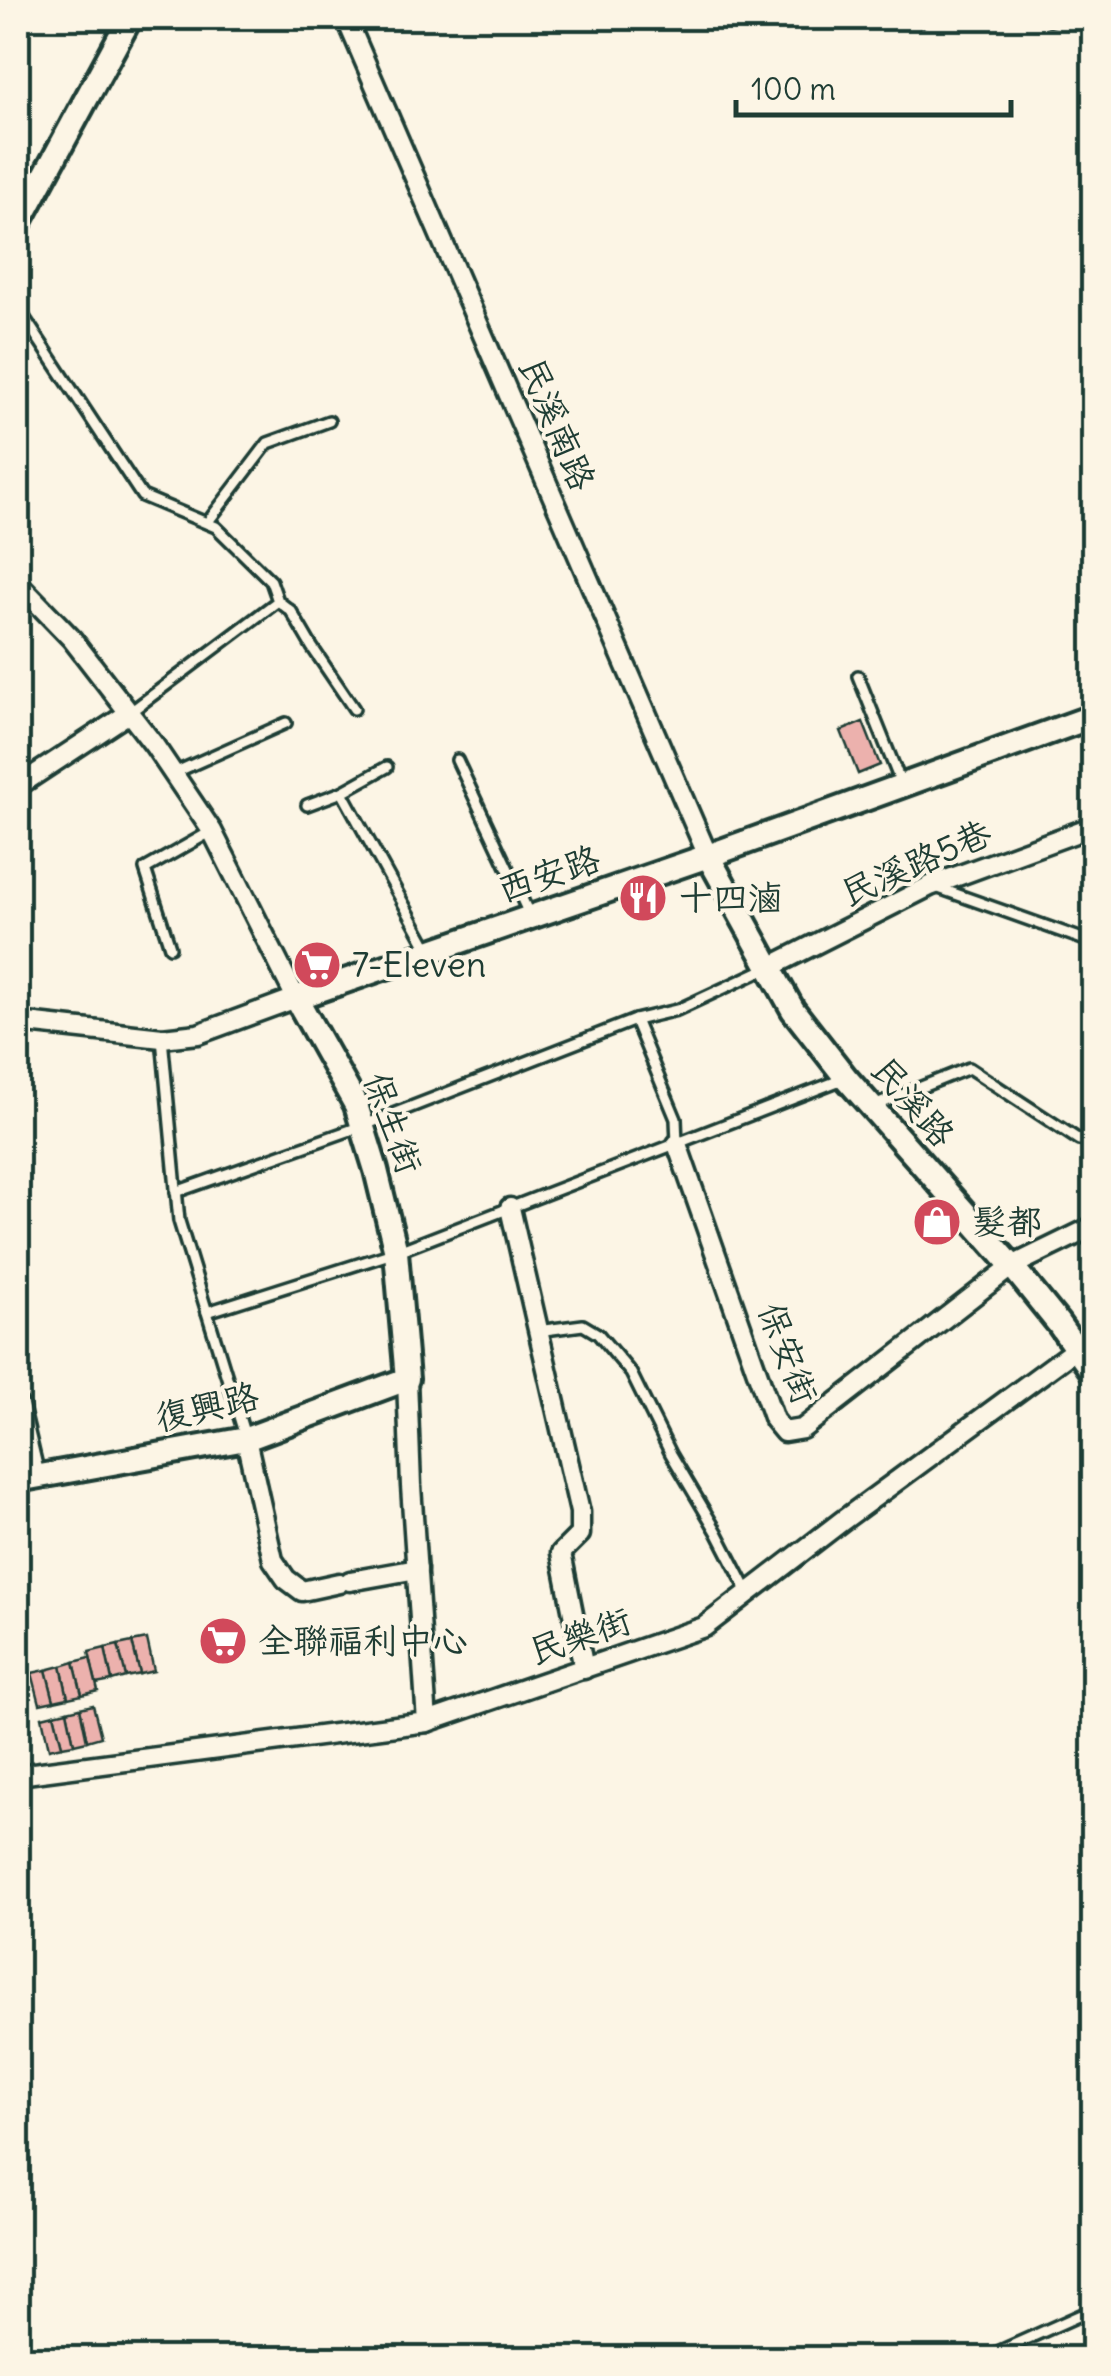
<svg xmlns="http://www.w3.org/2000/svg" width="1111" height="2376" font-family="Delius,'LXGW WenKai TC',sans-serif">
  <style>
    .building { fill: #ecb1ad; stroke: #1f3d34; stroke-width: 2.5 }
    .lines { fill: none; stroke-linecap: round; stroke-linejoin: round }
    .service-casing { stroke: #1f3d34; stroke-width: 16 }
    .minor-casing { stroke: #1f3d34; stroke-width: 25 }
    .tertiary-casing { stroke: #1f3d34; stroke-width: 30 }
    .service { stroke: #fcf5e5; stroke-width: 9 }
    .minor { stroke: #fcf5e5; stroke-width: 18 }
    .tertiary { stroke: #fcf5e5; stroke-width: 22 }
    .labels { text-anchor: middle; stroke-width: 8; stroke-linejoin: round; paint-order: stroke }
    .street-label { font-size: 35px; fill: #1f3d34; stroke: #fcf5e5 }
    .poi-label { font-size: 35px; fill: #1f3d34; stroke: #fcf5e5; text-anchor: start }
  </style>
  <rect width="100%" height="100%" fill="#fcf5e5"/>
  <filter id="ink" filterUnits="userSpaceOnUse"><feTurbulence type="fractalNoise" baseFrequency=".01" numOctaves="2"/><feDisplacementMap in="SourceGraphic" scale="20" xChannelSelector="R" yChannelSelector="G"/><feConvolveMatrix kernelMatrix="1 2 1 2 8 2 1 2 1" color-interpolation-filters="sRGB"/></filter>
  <g filter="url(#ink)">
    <g class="building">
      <polygon points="18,344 31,352 18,376"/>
      <polygon points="863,722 880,765 858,774 841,731"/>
      <polygon points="147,1639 154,1671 140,1674 132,1642"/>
      <polygon points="132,1642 140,1674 126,1677 118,1645"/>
      <polygon points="118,1645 126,1677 112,1681 105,1648"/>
      <polygon points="105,1648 112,1681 96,1684 89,1652"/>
      <polygon points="90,1658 98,1691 82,1695 74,1662"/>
      <polygon points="74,1662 82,1695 68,1698 61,1666"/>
      <polygon points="61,1666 68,1698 54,1701 46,1670"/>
      <polygon points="46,1670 54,1701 40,1704 32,1673"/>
      <polygon points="93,1705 101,1737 87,1741 80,1708"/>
      <polygon points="80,1708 87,1741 74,1744 67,1711"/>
      <polygon points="67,1711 74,1744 62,1746 54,1714"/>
      <polygon points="54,1714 62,1746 49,1749 42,1717"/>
    </g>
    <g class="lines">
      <g class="service-casing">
        <g id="service">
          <polyline points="922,20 923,18"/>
          <polyline points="1050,20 1059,18"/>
          <polyline points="18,308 142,496 216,527 271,581 278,601 129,713"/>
          <polyline points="207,523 268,443 329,421"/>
          <polyline points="278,601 291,611 312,647 354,709"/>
          <polyline points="858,676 901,783"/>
          <polyline points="457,760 530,916"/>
          <polyline points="387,767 342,792 429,950"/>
          <polyline points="174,773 286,723"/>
          <polyline points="307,805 342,792"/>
          <polyline points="933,886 1088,941"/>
          <polyline points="170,947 145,869 212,831"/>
          <polyline points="635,1020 677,1010 767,968"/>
          <polyline points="162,1038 179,1221 245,1436"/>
          <polyline points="874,1106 969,1068 1079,1140"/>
          <polyline points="176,1192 362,1126 635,1020 676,1119 677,1144"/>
          <polyline points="207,1312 396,1252 843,1079"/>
          <polyline points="537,1331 583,1325 598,1334 631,1373 671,1454 717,1532 749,1594"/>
          <polyline points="984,2358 1094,2309"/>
        </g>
      </g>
      <g class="minor-casing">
        <g id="minor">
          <polyline points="346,18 708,856"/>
          <polyline points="18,583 72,639 154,745 212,831 296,998 198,1034 162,1038 18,1022"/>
          <polyline points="18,786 129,713"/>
          <polyline points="768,968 930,886 1094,826"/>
          <polyline points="677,1144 774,1420 784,1432 802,1429 1012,1266 1094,1226"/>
          <polyline points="510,1208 580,1512 580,1534 561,1553 584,1669"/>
          <polyline points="407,1379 411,1486 427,1722"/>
          <polyline points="18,1405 35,1477"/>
          <polyline points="246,1439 273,1560 286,1579 302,1591 339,1583"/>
          <polyline points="350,1581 417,1569"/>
          <polyline points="18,1775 427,1722 704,1627 842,1521 1076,1349"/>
        </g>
      </g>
      <g class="tertiary-casing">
        <g id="tertiary">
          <polyline points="18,225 130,18"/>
          <polyline points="708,856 793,1010 846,1078 1012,1266 1058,1323 1094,1374"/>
          <polyline points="18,1480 246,1439 407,1379 396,1252 376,1170 356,1105 296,998 708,856 1094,716"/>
        </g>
      </g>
      <use href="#service" class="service"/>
      <use href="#minor" class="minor"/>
      <use href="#tertiary" class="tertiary"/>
    </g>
  </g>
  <defs>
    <g id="restaurant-disc" transform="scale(2.5)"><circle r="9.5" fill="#d1495b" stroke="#fcf5e5"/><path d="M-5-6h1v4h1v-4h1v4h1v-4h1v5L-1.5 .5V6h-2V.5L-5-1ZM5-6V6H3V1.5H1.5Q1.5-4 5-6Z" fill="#fff"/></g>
    <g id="supermarket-disc" transform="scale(2.5)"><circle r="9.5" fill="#d1495b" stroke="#fcf5e5"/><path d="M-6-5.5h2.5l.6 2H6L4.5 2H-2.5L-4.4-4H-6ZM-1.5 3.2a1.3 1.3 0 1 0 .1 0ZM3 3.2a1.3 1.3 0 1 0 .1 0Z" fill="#fff"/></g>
    <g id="shop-disc" transform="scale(2.5)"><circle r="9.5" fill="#d1495b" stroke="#fcf5e5"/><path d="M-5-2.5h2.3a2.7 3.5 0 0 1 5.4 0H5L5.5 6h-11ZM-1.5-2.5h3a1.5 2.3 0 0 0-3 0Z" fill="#fff"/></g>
  </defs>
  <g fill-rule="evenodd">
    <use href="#restaurant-disc" x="643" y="898"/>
    <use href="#supermarket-disc" x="317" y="965"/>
    <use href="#shop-disc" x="937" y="1222"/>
    <use href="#supermarket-disc" x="223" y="1641"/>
  </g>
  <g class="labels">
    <g class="street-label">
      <text transform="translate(557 424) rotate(67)" y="12">民溪南路</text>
      <text transform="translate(916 863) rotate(-24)" y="12">民溪路5巷</text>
      <text transform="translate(549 874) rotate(-19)" y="12">西安路</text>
      <text transform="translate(913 1102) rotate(49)" y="12">民溪路</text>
      <text transform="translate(393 1123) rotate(70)" y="12">保生街</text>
      <text transform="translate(788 1353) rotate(69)" y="12">保安街</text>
      <text transform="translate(207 1407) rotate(-13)" y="12">復興路</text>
      <text transform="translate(580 1636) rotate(-19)" y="12">民樂街</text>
    </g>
    <g class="poi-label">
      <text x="678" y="910">十四滷</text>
      <text x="352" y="977">7-Eleven</text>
      <text x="972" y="1234">髮都</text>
      <text x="258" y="1653">全聯福利中心</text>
    </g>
  </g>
  <rect width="1111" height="2376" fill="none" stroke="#fcf5e5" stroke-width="60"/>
  <rect x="30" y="30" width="1051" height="2316" fill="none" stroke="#1f3d34" stroke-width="4" filter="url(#ink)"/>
  <path d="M736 100v15h275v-15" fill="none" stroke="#1f3d34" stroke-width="5"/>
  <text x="751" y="100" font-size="30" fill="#1f3d34" stroke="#fcf5e5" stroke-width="8" paint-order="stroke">100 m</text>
</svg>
